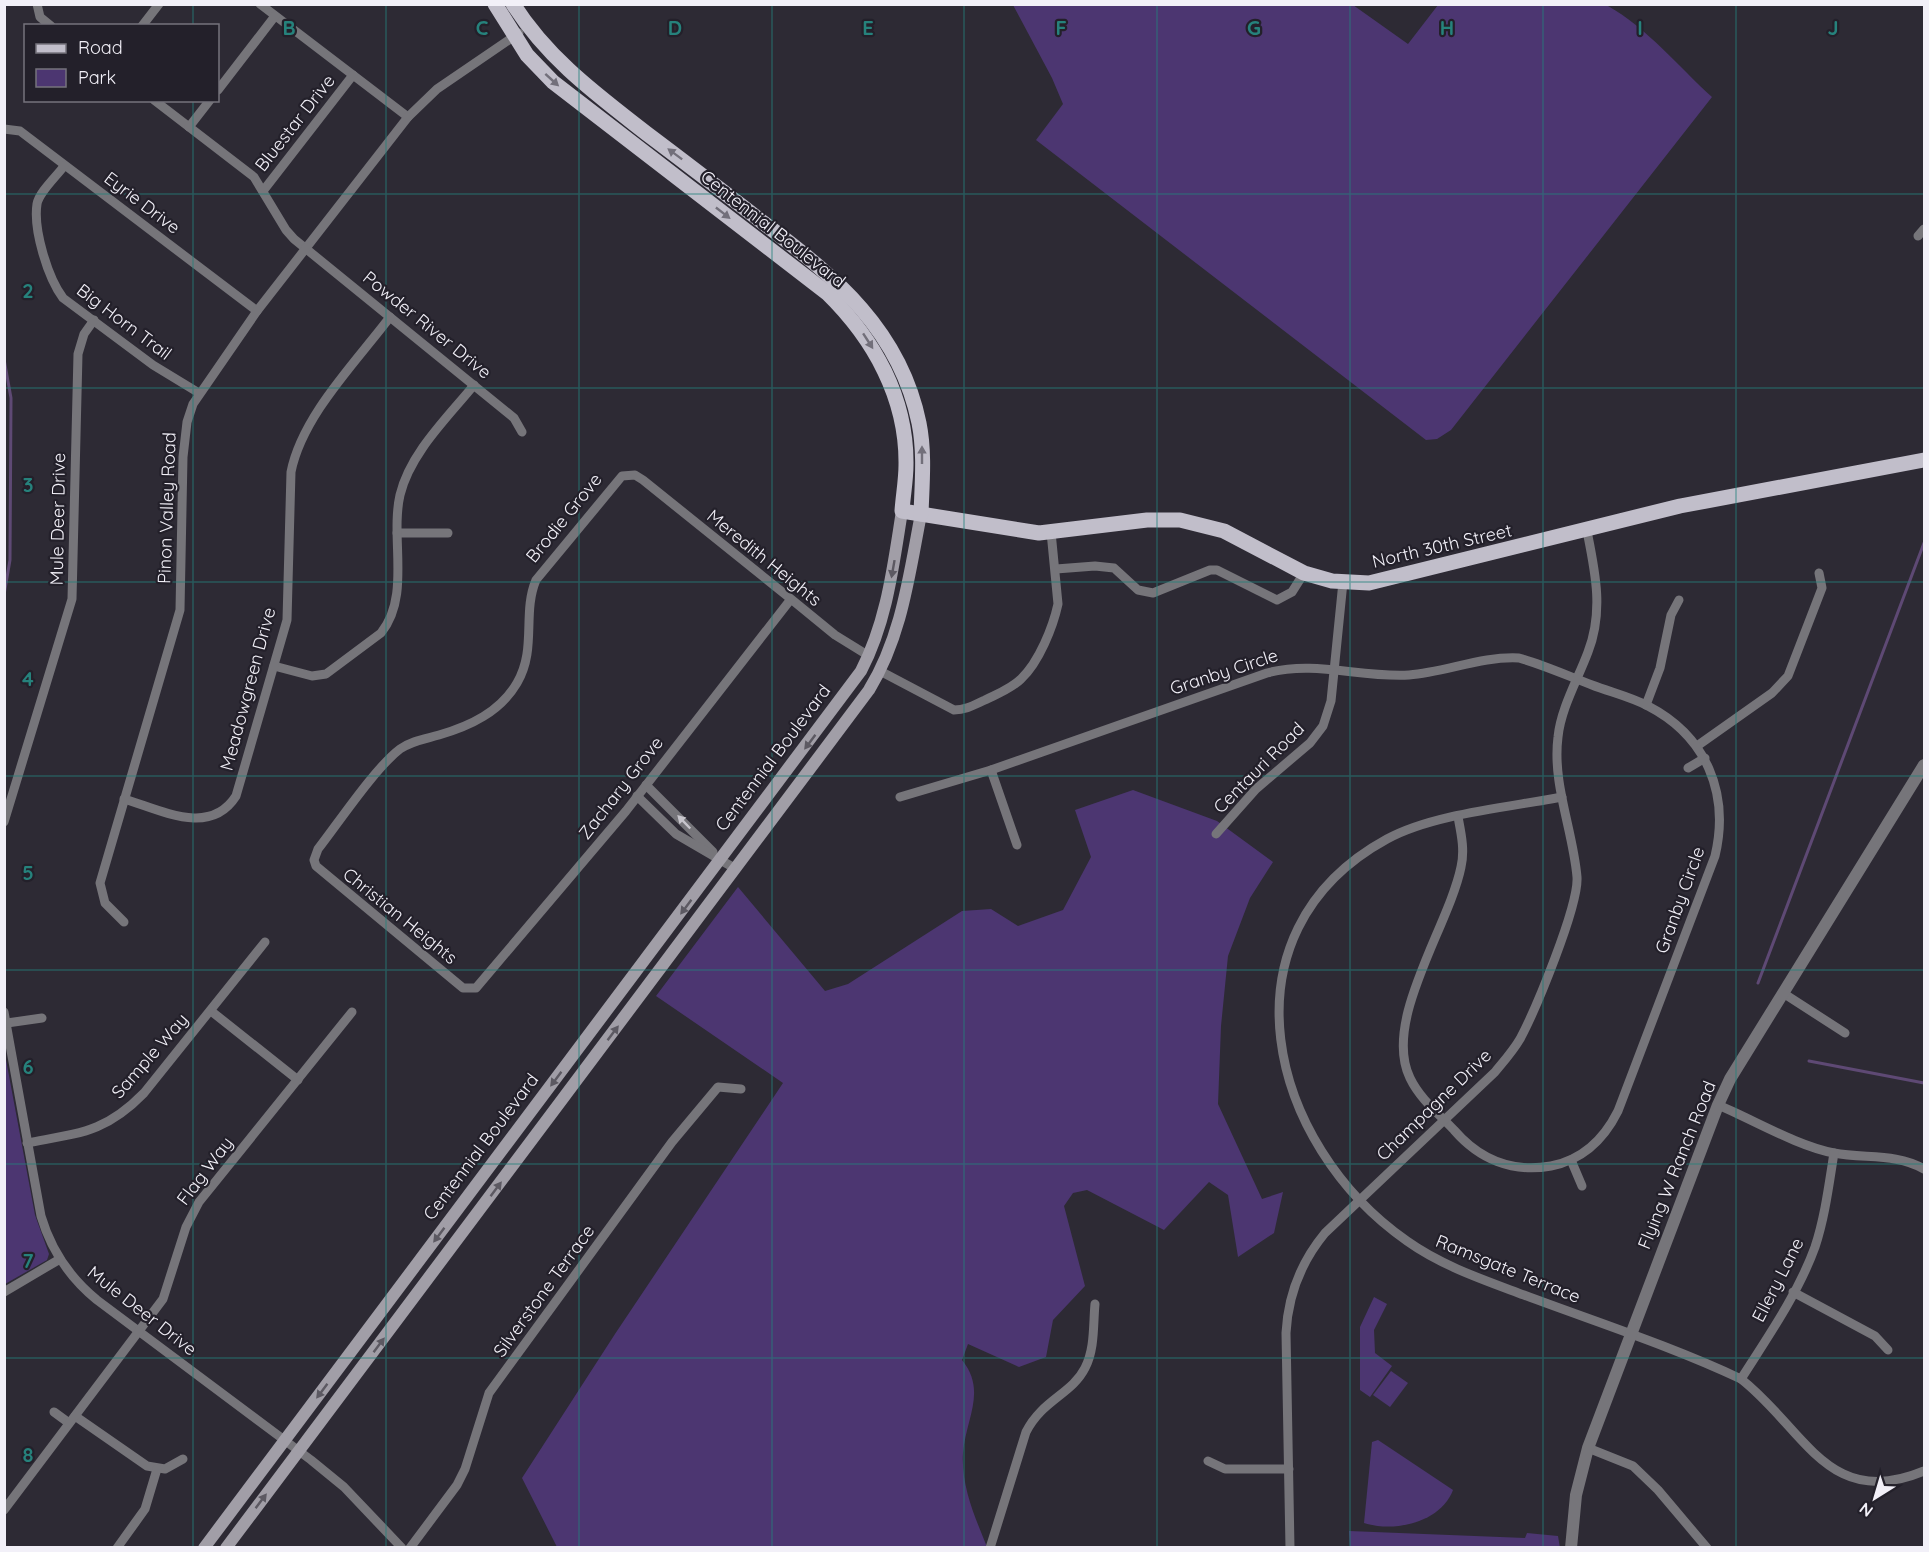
<svg xmlns="http://www.w3.org/2000/svg" width="1929" height="1552" font-family="Quicksand,sans-serif">
  <style>
    .green { fill: #4c3671 }
    .lines { fill: none; stroke-linecap: round; stroke-linejoin: round }
    .stream { stroke: #5e4974; stroke-width: 3 }
    .minor { stroke: #76757a; stroke-width: 9 }
    .tertiary { stroke: #76757a; stroke-width: 12 }
    .secondary { stroke: #a19ea7; stroke-width: 12 }
    .primary { stroke: #c1beca; stroke-width: 15 }
    .oneway { fill: #726f7a }
    .oneway2 { fill: #5c5962 }
    .oneway3 { fill: #c7c5cc }
    .grid { fill: none; stroke: #26827c; stroke-width: 1.5; stroke-opacity: 0.55 }
    .labels { text-anchor: middle; stroke-width: 4.5; stroke-linejoin: round; paint-order: stroke }
    .street-label { font-size: 18px; fill: #f2f0f8; stroke: #23202a }
    .grid-label { font-size: 20px; text-anchor: middle; font-weight: bold; fill: #26827c; stroke: #23202a; stroke-width: 4.5; stroke-linejoin: round; paint-order: stroke }
  </style>
  <rect width="100%" height="100%" fill="#2d2a34"/>
  <g class="green">
    <path d="M1013 5H1353L1408 44 1438 5C1461 4 1598 0 1608 6 1646 27 1680 68 1712 97L1451 430 1437 439 1426 440 1036 140 1063 104 1052 78Z"/>
    <path d="M1133 790 1217 821 1273 862 1250 898 1228 956 1221 1026 1218 1104 1262 1199 1283 1192 1274 1233 1238 1257 1228 1195 1209 1182 1164 1230 1087 1190 1073 1193 1064 1206 1085 1286 1053 1320 1046 1357 1019 1367 968 1344 962 1360C987 1391 966 1418 963 1453 961 1486 975 1517 987 1547H557L522 1478 615 1334 783 1083 656 996 738 887 825 991 848 984 962 911 991 909 1018 926 1063 910 1091 857 1075 810Z"/>
    <polygon points="4,1049 35,1215 49,1254 47,1260 5,1284"/>
    <polygon points="1374,1297 1387,1304 1374,1330 1375,1353 1392,1366 1370,1397 1360,1390 1360,1327"/>
    <polygon points="1391,1371 1408,1383 1390,1407 1373,1395"/>
    <path d="M1378 1440 1453 1490C1441 1522 1395 1533 1364 1523L1372 1442Z"/>
    <polygon points="1349,1531 1525,1538 1527,1533 1558,1536 1560,1548 1350,1547"/>
  </g>
  <g class="lines">
    <g class="stream">
      <polyline points="4,359 11,398 10,560 4,595"/>
      <polyline points="1758,983 1924,543"/>
      <polyline points="1809,1061 1924,1083"/>
    </g>
    <g class="minor">
      <polyline points="37,4 40,17 51,26"/>
      <polyline points="260,4 408,117"/>
      <polyline points="142,26 159,4"/>
      <polyline points="218,90 275,16"/>
      <polyline points="154,100 254,177 286,230 294,239 514,418 522,432"/>
      <polyline points="189,127 210,100"/>
      <polyline points="4,129 20,131 257,311"/>
      <path d="M64 166C57 176 39 192 37 204 33 230 48 278 63 298L153 365 199 393"/>
      <polyline points="263,191 353,75"/>
      <polyline points="1918,236 1924,229"/>
      <polyline points="397,533 448,533"/>
      <polyline points="1056,569 1095,566 1114,568 1138,590 1153,593 1210,570 1217,570 1277,600 1292,592 1304,573"/>
      <path d="M791 599 626 811 476 988H463L316 866 314 860 318 849C339 822 375 768 400 749 411 741 425 739 439 735 470 726 500 712 517 683 537 649 522 613 536 580L622 476 635 475 643 480 791 599 835 635 869 656"/>
      <path d="M274 666 312 676 326 674 381 633C411 596 390 539 400 495 410 453 448 417 474 385"/>
      <path d="M880 671 954 710C966 710 974 705 985 700 997 694 1011 689 1021 679 1039 662 1053 627 1058 604L1051 532"/>
      <polyline points="1646,705 1660,668 1671,615 1679,600"/>
      <polyline points="1697,746 1772,693 1788,676 1822,588 1819,573"/>
      <polyline points="1688,768 1705,758"/>
      <polyline points="991,770 1017,845"/>
      <polyline points="646,785 713,852"/>
      <polyline points="637,796 676,834 736,869"/>
      <path d="M900 797 991 770 1267 673C1315 660 1360 678 1409 675 1446 672 1482 656 1519 658 1544 665 1568 676 1592 685 1610 692 1631 697 1648 706 1706 736 1730 793 1715 856L1618 1111C1604 1139 1582 1160 1551 1166 1512 1173 1479 1159 1454 1130 1439 1114 1420 1099 1410 1078 1382 1021 1449 926 1461 867 1465 850 1461 833 1458 817"/>
      <path d="M1562 797C1510 807 1432 814 1387 839 1215 933 1269 1145 1407 1241 1442 1266 1484 1280 1524 1295 1596 1322 1671 1346 1741 1379 1805 1429 1828 1511 1924 1471"/>
      <path d="M124 799C161 810 210 837 236 796L287 620 291 472C302 416 356 362 390 317"/>
      <polyline points="4,822 72,599 78,354 84,334 94,320"/>
      <polyline points="1216,834 1256,789 1310,743 1323,726 1331,701 1343,582"/>
      <polyline points="124,922 105,903 100,883 180,610 183,457 187,422 193,404 257,311 408,117 437,89 519,33"/>
      <polyline points="1783,993 1845,1033"/>
      <polyline points="211,1011 298,1080"/>
      <path d="M4 1012 41 1216C51 1250 70 1278 97 1300L311 1460 344 1487 402 1548"/>
      <polyline points="7,1023 42,1018"/>
      <path d="M1718 1105C1754 1120 1797 1146 1834 1153 1865 1159 1896 1153 1924 1169"/>
      <path d="M27 1143C79 1133 105 1133 144 1093L265 942"/>
      <polyline points="1571,1160 1582,1186"/>
      <polyline points="4,1292 60,1259"/>
      <polyline points="1793,1292 1875,1336 1888,1350"/>
      <path d="M1741 1379C1767 1338 1798 1294 1815 1247 1825 1217 1829 1184 1834 1153"/>
      <polyline points="54,1412 69,1423"/>
      <polyline points="75,1416 147,1466 165,1469 183,1459"/>
      <polyline points="1588,1448 1633,1466 1658,1490 1707,1548"/>
      <polyline points="1208,1461 1225,1469 1289,1469"/>
      <polyline points="4,1510 163,1299 186,1227 199,1202 352,1012"/>
      <polyline points="117,1548 145,1509 157,1469"/>
      <polyline points="410,1548 457,1485 465,1469 489,1393 672,1142 718,1087 741,1089"/>
      <path d="M990 1548 1026 1432C1042 1400 1072 1394 1085 1368 1095 1349 1093 1325 1095 1304"/>
      <path d="M1290 1548 1286 1333C1288 1295 1301 1262 1325 1233L1495 1072C1504 1061 1513 1051 1520 1039 1535 1011 1579 906 1577 877 1573 830 1552 784 1558 737 1561 708 1578 679 1588 652 1604 611 1595 571 1587 531"/>
    </g>
    <polyline class="tertiary" points="1571,1548 1576,1495 1588,1448 1718,1105 1730,1079 1924,765"/>
    <g class="secondary">
      <path d="M204 1548 861 671C887 621 893 567 902 511"/>
      <path d="M226 1548 869 690C902 636 909 575 921 514"/>
    </g>
    <g class="primary">
      <path d="M495 4 527 55 553 82 827 293C874 339 907 398 906 465 906 480 903 496 902 511L1039 533 1147 520H1180L1224 531 1304 573 1332 581 1369 583 1680 506 1924 460"/>
      <path d="M513 4C548 59 596 94 646 133 686 163 725 193 765 224 836 278 900 330 919 423 925 453 922 484 921 514"/>
    </g>
  </g>
  <defs><path id="oneway-solid" d="M-6-.8H1V-3.2L6.5 0L1 3.2V.8H-6Z" transform="scale(1.5)"/></defs>
  <g class="oneway">
    <use href="#oneway-solid" transform="translate(552 80) rotate(42)"/>
    <use href="#oneway-solid" transform="translate(675 154) rotate(-143)"/>
    <use href="#oneway-solid" transform="translate(723 213) rotate(38)"/>
    <use href="#oneway-solid" transform="translate(868 341) rotate(57)"/>
    <use href="#oneway-solid" transform="translate(922 455) rotate(-90)"/>
  </g>
  <g class="oneway2">
    <use href="#oneway-solid" transform="translate(893 569) rotate(100)"/>
    <use href="#oneway-solid" transform="translate(810 742) rotate(127)"/>
    <use href="#oneway-solid" transform="translate(686 907) rotate(127)"/>
    <use href="#oneway-solid" transform="translate(613 1033) rotate(-53)"/>
    <use href="#oneway-solid" transform="translate(556 1079) rotate(127)"/>
    <use href="#oneway-solid" transform="translate(496 1189) rotate(-53)"/>
    <use href="#oneway-solid" transform="translate(439 1235) rotate(127)"/>
    <use href="#oneway-solid" transform="translate(379 1345) rotate(-53)"/>
    <use href="#oneway-solid" transform="translate(322 1391) rotate(127)"/>
    <use href="#oneway-solid" transform="translate(261 1501) rotate(-53)"/>
  </g>
  <use class="oneway3" href="#oneway-solid" transform="translate(684 822) rotate(-134)"/>
  <path class="grid" d="M193 4V26M386 4V1548M579 4V1548M772 4V1548M964 4V1548M1157 4V1548M1350 4V1548M1543 4V1548M1736 4V1548M193 100V1548M4 194H1924M4 388H1924M4 582H1924M4 776H1924M4 970H1924M4 1164H1924M4 1358H1924"/>
  <g class="labels">
    <g class="street-label">
      <text transform="translate(295 123) rotate(-52)" y="6">Bluestar Drive</text>
      <text transform="translate(142 203) rotate(37)" y="6">Eyrie Drive</text>
      <text transform="translate(773 229) rotate(38)" y="6">Centennial Boulevard</text>
      <text transform="translate(124 322) rotate(37)" y="6">Big Horn Trail</text>
      <text transform="translate(427 325) rotate(39)" y="6">Powder River Drive</text>
      <text transform="translate(167 508) rotate(-88)" y="6">Pinon Valley Road</text>
      <text transform="translate(564 518) rotate(-51)" y="6">Brodie Grove</text>
      <text transform="translate(58 519) rotate(-89)" y="6">Mule Deer Drive</text>
      <text transform="translate(1442 546) rotate(-13)" y="6">North 30th Street</text>
      <text transform="translate(764 558) rotate(39)" y="6">Meredith Heights</text>
      <text transform="translate(1224 672) rotate(-18)" y="6">Granby Circle</text>
      <text transform="translate(248 689) rotate(-75)" y="6">Meadowgreen Drive</text>
      <text transform="translate(773 758) rotate(-53)" y="6">Centennial Boulevard</text>
      <text transform="translate(1259 768) rotate(-45)" y="6">Centauri Road</text>
      <text transform="translate(621 788) rotate(-52)" y="6">Zachary Grove</text>
      <text transform="translate(1680 900) rotate(-70)" y="6">Granby Circle</text>
      <text transform="translate(400 916) rotate(39)" y="6">Christian Heights</text>
      <text transform="translate(150 1056) rotate(-49)" y="6">Sample Way</text>
      <text transform="translate(1434 1105) rotate(-44)" y="6">Champagne Drive</text>
      <text transform="translate(481 1147) rotate(-53)" y="6">Centennial Boulevard</text>
      <text transform="translate(1677 1165) rotate(-68)" y="6">Flying W Ranch Road</text>
      <text transform="translate(205 1171) rotate(-53)" y="6">Flag Way</text>
      <text transform="translate(1508 1269) rotate(22)" y="6">Ramsgate Terrace</text>
      <text transform="translate(1778 1280) rotate(-63)" y="6">Ellery Lane</text>
      <text transform="translate(544 1291) rotate(-54)" y="6">Silverstone Terrace</text>
      <text transform="translate(142 1311) rotate(38)" y="6">Mule Deer Drive</text>
    </g>
  </g>
  <g class="grid-label">
    <text x="289" y="35">B</text>
    <text x="482" y="35">C</text>
    <text x="675" y="35">D</text>
    <text x="868" y="35">E</text>
    <text x="1061" y="35">F</text>
    <text x="1254" y="35">G</text>
    <text x="1447" y="35">H</text>
    <text x="1640" y="35">I</text>
    <text x="1833" y="35">J</text>
    <text x="28" y="298">2</text>
    <text x="28" y="492">3</text>
    <text x="28" y="686">4</text>
    <text x="28" y="880">5</text>
    <text x="28" y="1074">6</text>
    <text x="28" y="1268">7</text>
    <text x="28" y="1462">8</text>
  </g>
  <rect width="1929" height="1552" fill="none" stroke="#f2f0f8" stroke-width="12"/>
  <rect x="24" y="24" width="195" height="78" fill="#23202a" stroke="#76737c" stroke-width="1.5"/>
  <rect x="36" y="44" width="30" height="9" fill="#c1beca" stroke="#76737c" stroke-width="1.5"/>
  <text x="78" y="54" font-size="18" fill="#f2f0f8">Road</text>
  <rect x="36" y="69" width="30" height="18" fill="#4c3671" stroke="#76737c" stroke-width="1.5"/>
  <text x="78" y="84" font-size="18" fill="#f2f0f8">Park</text>
  <g transform="translate(1875 1498) rotate(217)" stroke="#23202a" stroke-width="4.5" paint-order="stroke">
  <path d="M0-4.5L10 22L0 15L-10 22Z" fill="#f2f0f8"/>
  <text y="-9" font-size="16" font-weight="bold" text-anchor="middle" fill="#f2f0f8">N</text>
  </g>
</svg>
